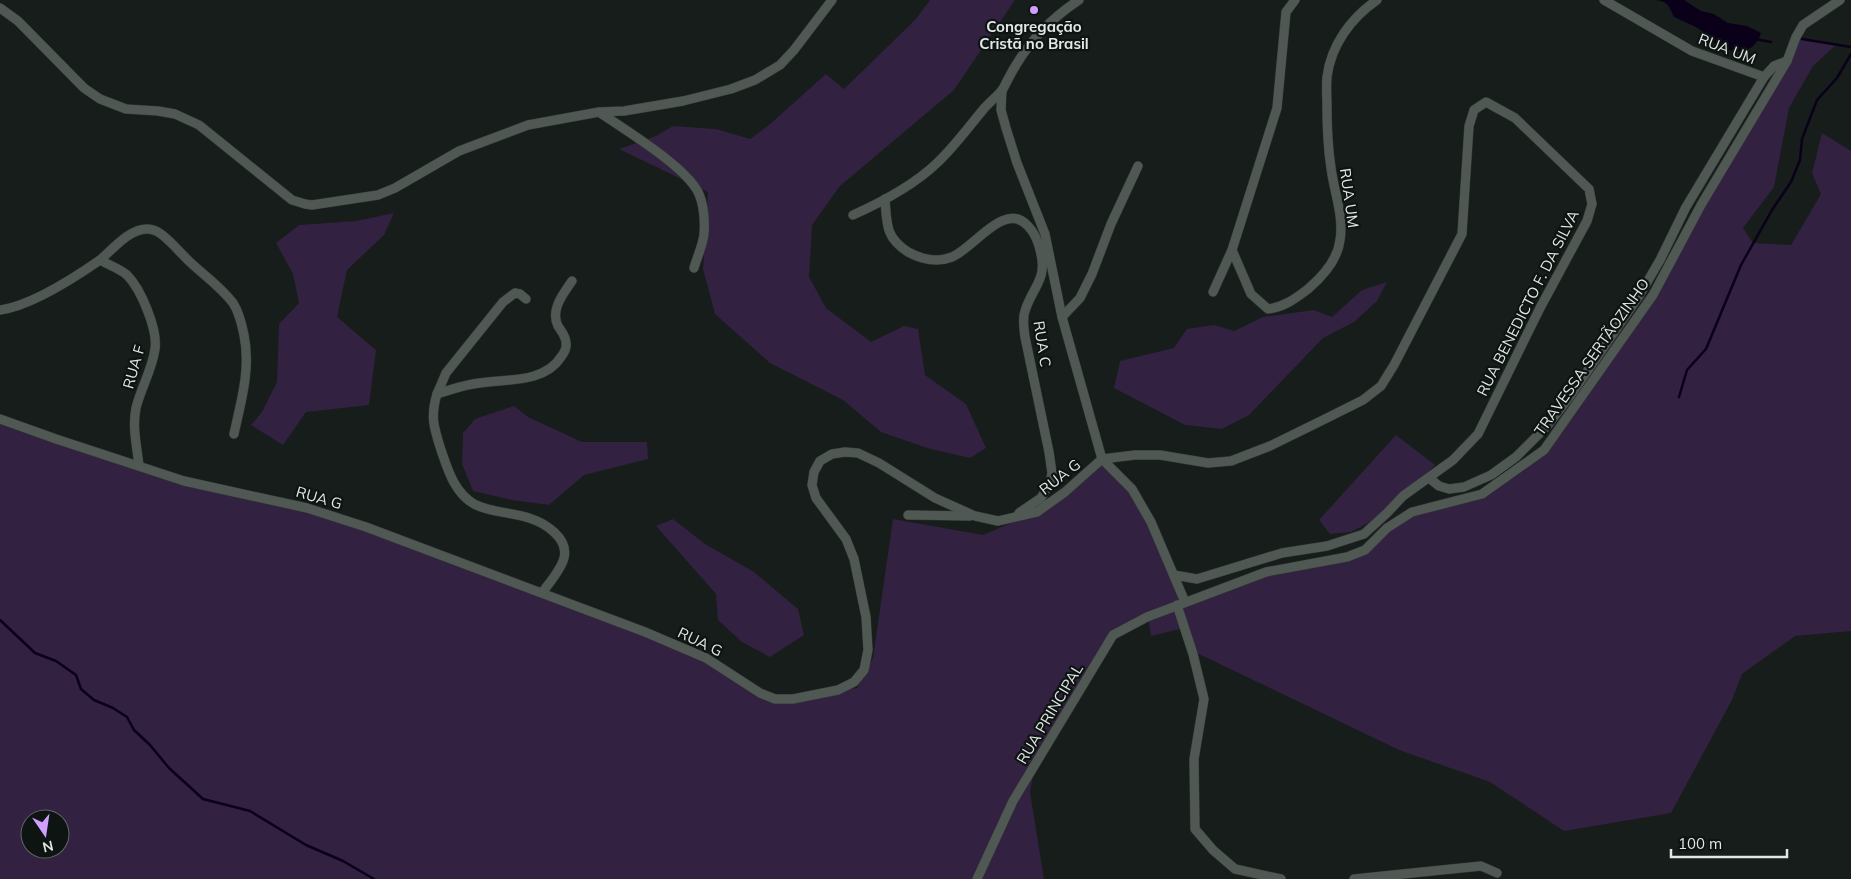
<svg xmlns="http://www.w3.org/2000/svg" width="1851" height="879" font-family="Mulish,sans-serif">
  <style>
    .green { fill: #322141; fill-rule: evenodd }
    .water { fill: #0b0019 }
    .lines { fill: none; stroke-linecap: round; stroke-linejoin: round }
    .stream { stroke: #0b0019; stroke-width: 2.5 }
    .street-casing { stroke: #343836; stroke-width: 10 }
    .street { stroke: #505854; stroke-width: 9 }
    .poi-dot { fill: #d19dfe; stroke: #0d1411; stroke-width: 2 }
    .labels { text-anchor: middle; stroke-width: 4.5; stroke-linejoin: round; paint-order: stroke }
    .poi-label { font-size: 15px; font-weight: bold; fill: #e3e8e6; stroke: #0d1411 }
    .street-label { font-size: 15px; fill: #e3e8e6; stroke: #0d1411 }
  </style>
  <rect width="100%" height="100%" fill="#161d1a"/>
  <g class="green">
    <polygon points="930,0 1015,0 954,90 840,186 812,225 809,277 826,308 871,342 904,326 918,329 925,375 966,404 986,448 970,458 927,448 881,432 843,400 770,363 715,314 703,269 708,192 619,149 656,136 673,126 716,129 750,139 769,125 826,74 844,89 915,20"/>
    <path d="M1796 37 1814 42 1837 44 1813 66 1789 108 1774 187 1743 228 1753 243 1791 245 1821 194 1812 173 1822 133 1851 151V631L1795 636 1742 674 1732 700 1671 813 1564 831 1490 782 1399 750 1199 654H1193L1184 628 1151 636 1148 617 1113 635 1035 764 1030 792 1044 879H0V419L139 466 307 508 706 658 775 699 857 688 873 658 893 519 983 535 1037 512 1102 459 1132 489 1185 601 1266 572 1365 551 1412 512 1482 494 1544 450 1653 295ZM30 819H60V849H30Z"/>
    <polygon points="394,213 384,235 347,270 337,317 376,350 369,405 306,412 283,445 251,425 262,412 277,382 279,324 299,303 293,274 276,243 299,225 356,221"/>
    <polygon points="1387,282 1377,301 1354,322 1323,338 1249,415 1222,429 1185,425 1114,388 1120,361 1174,348 1187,329 1214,325 1234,331 1263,317 1314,310 1332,317 1362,290"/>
    <polygon points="514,406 528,417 582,442 647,442 648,459 584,475 549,505 512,500 473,491 462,464 463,433 475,419"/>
    <polygon points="1396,435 1435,465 1387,513 1351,532 1330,534 1319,520"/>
    <polygon points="673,519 705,544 754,572 798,609 804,635 770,657 742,642 718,620 716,594 656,526"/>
  </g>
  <path class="water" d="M1654 0H1684L1701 11 1714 14 1728 23 1747 26 1761 33C1753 57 1731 55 1713 42 1708 39 1704 32 1699 29 1691 24 1682 21 1674 17 1669 6 1668 1 1654 0Z"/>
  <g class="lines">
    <g class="stream">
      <polyline points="1755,39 1771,42"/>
      <polyline points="1802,39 1851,47"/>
      <polyline points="1679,397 1687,370 1706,349 1741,265 1772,210 1791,182 1800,160 1802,139 1817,100 1837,78 1851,54"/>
      <polyline points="0,620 35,653 56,661 76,675 81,689 94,700 113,708 127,717 134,730 150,745 169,768 203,799 250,811 306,845 343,861 374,879"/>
    </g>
    <g class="street-casing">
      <g id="street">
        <polyline points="1604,0 1692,51 1764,77 1774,66 1787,61"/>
        <polyline points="0,8 18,21 84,88 100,99 126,109 158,111 175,114 199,125 292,200 305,204 312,205 378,195 395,188 459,151 528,125 599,112 624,111 683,101 731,89 755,80 780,65 794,50 832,0"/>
        <polyline points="1002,90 1001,110 1006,128 1017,163 1045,234 1062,317 1102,459 1132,489 1151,522 1185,602"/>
        <path d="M599 112C625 130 685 166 698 192 704 204 705 222 704 234 703 245 697 257 694 268"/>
        <path d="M885 199C887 224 885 237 908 252 921 259 937 263 952 257 974 248 1005 200 1028 226 1035 233 1039 244 1041 254 1047 280 1032 288 1025 311 1022 319 1024 329 1025 337L1049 452 1052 473 1050 483 1041 498 1019 513"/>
        <path d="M853 215C882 202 913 186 937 163 954 147 967 129 982 111 988 103 997 97 1003 89 1007 81 1011 73 1016 65 1032 38 1053 17 1079 0"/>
        <path d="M1232 250 1251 294 1268 309C1284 307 1295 299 1308 289 1322 277 1338 259 1340 240 1344 216 1334 192 1331 168 1328 148 1327 128 1327 108 1327 98 1326 87 1327 77 1331 45 1351 18 1377 0"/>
        <path d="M100 260C113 249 129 229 147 229 152 229 157 231 161 234 172 242 181 254 191 263 205 276 221 287 233 303 239 312 242 325 244 335 251 369 241 401 234 434"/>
        <polyline points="1213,292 1232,250 1277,108 1286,12 1295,0"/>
        <path d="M0 310C31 306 74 278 100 260 109 265 120 269 127 275 141 289 158 330 155 349 152 370 141 388 136 408 132 427 137 447 139 466"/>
        <polyline points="1062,317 1080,298 1092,274 1111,224 1138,166"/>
        <polyline points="437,394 446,373 503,302 515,293 520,294 526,299"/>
        <polyline points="0,419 56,439 184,481 307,508 366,527 645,632 706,658 760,693 775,699 793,699 838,690 854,682 864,670 868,650 866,617 854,559 846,539 816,498 812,485 814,472 820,461 832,454 845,452 858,453 879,463 935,498 975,516 998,521 1037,512 1065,492 1102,459 1135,455 1160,455 1208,463 1231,461 1270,446 1327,418 1363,400 1381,386 1394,365 1462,234 1469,126 1474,110 1486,102 1515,118 1589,189 1592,204 1587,221 1540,308 1478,434 1453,460 1403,496 1387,513 1364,534 1327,546 1282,553 1197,579 1174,575"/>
        <polyline points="1429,478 1439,486 1449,489 1464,487 1491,475 1516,457 1548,425 1573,392 1639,296 1660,260 1686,207 1764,77"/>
        <polyline points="908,515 970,516"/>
        <path d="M542 593C549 583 561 570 564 558 569 538 545 523 529 518 512 512 491 513 474 504 454 492 448 470 441 450 434 428 430 417 437 394 449 390 461 386 473 384 502 378 543 385 561 357 564 353 567 348 566 343 566 336 561 331 558 326 550 310 563 294 572 281"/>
        <polyline points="1177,605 1193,654 1204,699 1194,759 1195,829 1213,850 1235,869 1281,879"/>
        <polyline points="977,879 1013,801 1113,635 1147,617 1266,572 1347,557 1365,550 1387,528 1412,512 1482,494 1544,450 1653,295 1701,205 1787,61 1796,37 1803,25 1840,0"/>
        <polyline points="1354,879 1481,866 1497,873"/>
      </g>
    </g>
    <use href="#street" class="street"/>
  </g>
  <circle class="poi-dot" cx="1034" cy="10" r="5"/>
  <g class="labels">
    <g class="poi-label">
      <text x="1034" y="32">Congregação<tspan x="1034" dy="17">Cristã no Brasil</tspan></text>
    </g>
    <g class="street-label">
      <text transform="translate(1727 49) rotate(21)" y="5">RUA UM</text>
      <text transform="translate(1349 198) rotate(82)" y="5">RUA UM</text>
      <text transform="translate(1528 303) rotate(-63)" y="5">RUA BENEDICTO F. DA SILVA</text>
      <text transform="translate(1042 344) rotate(81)" y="5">RUA C</text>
      <text transform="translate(1592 357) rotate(-55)" y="5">TRAVESSA SERTÃOZINHO</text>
      <text transform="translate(134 367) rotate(-74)" y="5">RUA F</text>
      <text transform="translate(1060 477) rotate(-38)" y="5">RUA G</text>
      <text transform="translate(319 498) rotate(16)" y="5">RUA G</text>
      <text transform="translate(700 642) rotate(26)" y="5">RUA G</text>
      <text transform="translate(1050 714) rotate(-59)" y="5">RUA PRINCIPAL</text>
    </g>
  </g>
  <g transform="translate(45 834) rotate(167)"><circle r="24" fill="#0d1411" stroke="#636966"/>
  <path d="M0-4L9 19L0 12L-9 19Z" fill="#d19dfe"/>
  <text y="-8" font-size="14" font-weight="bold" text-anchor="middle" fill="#e3e8e6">N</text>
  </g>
  <path d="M1671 849v8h116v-8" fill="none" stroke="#e3e8e6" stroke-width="2.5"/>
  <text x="1678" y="849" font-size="15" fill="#e3e8e6" stroke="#0d1411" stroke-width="4" paint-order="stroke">100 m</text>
</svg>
